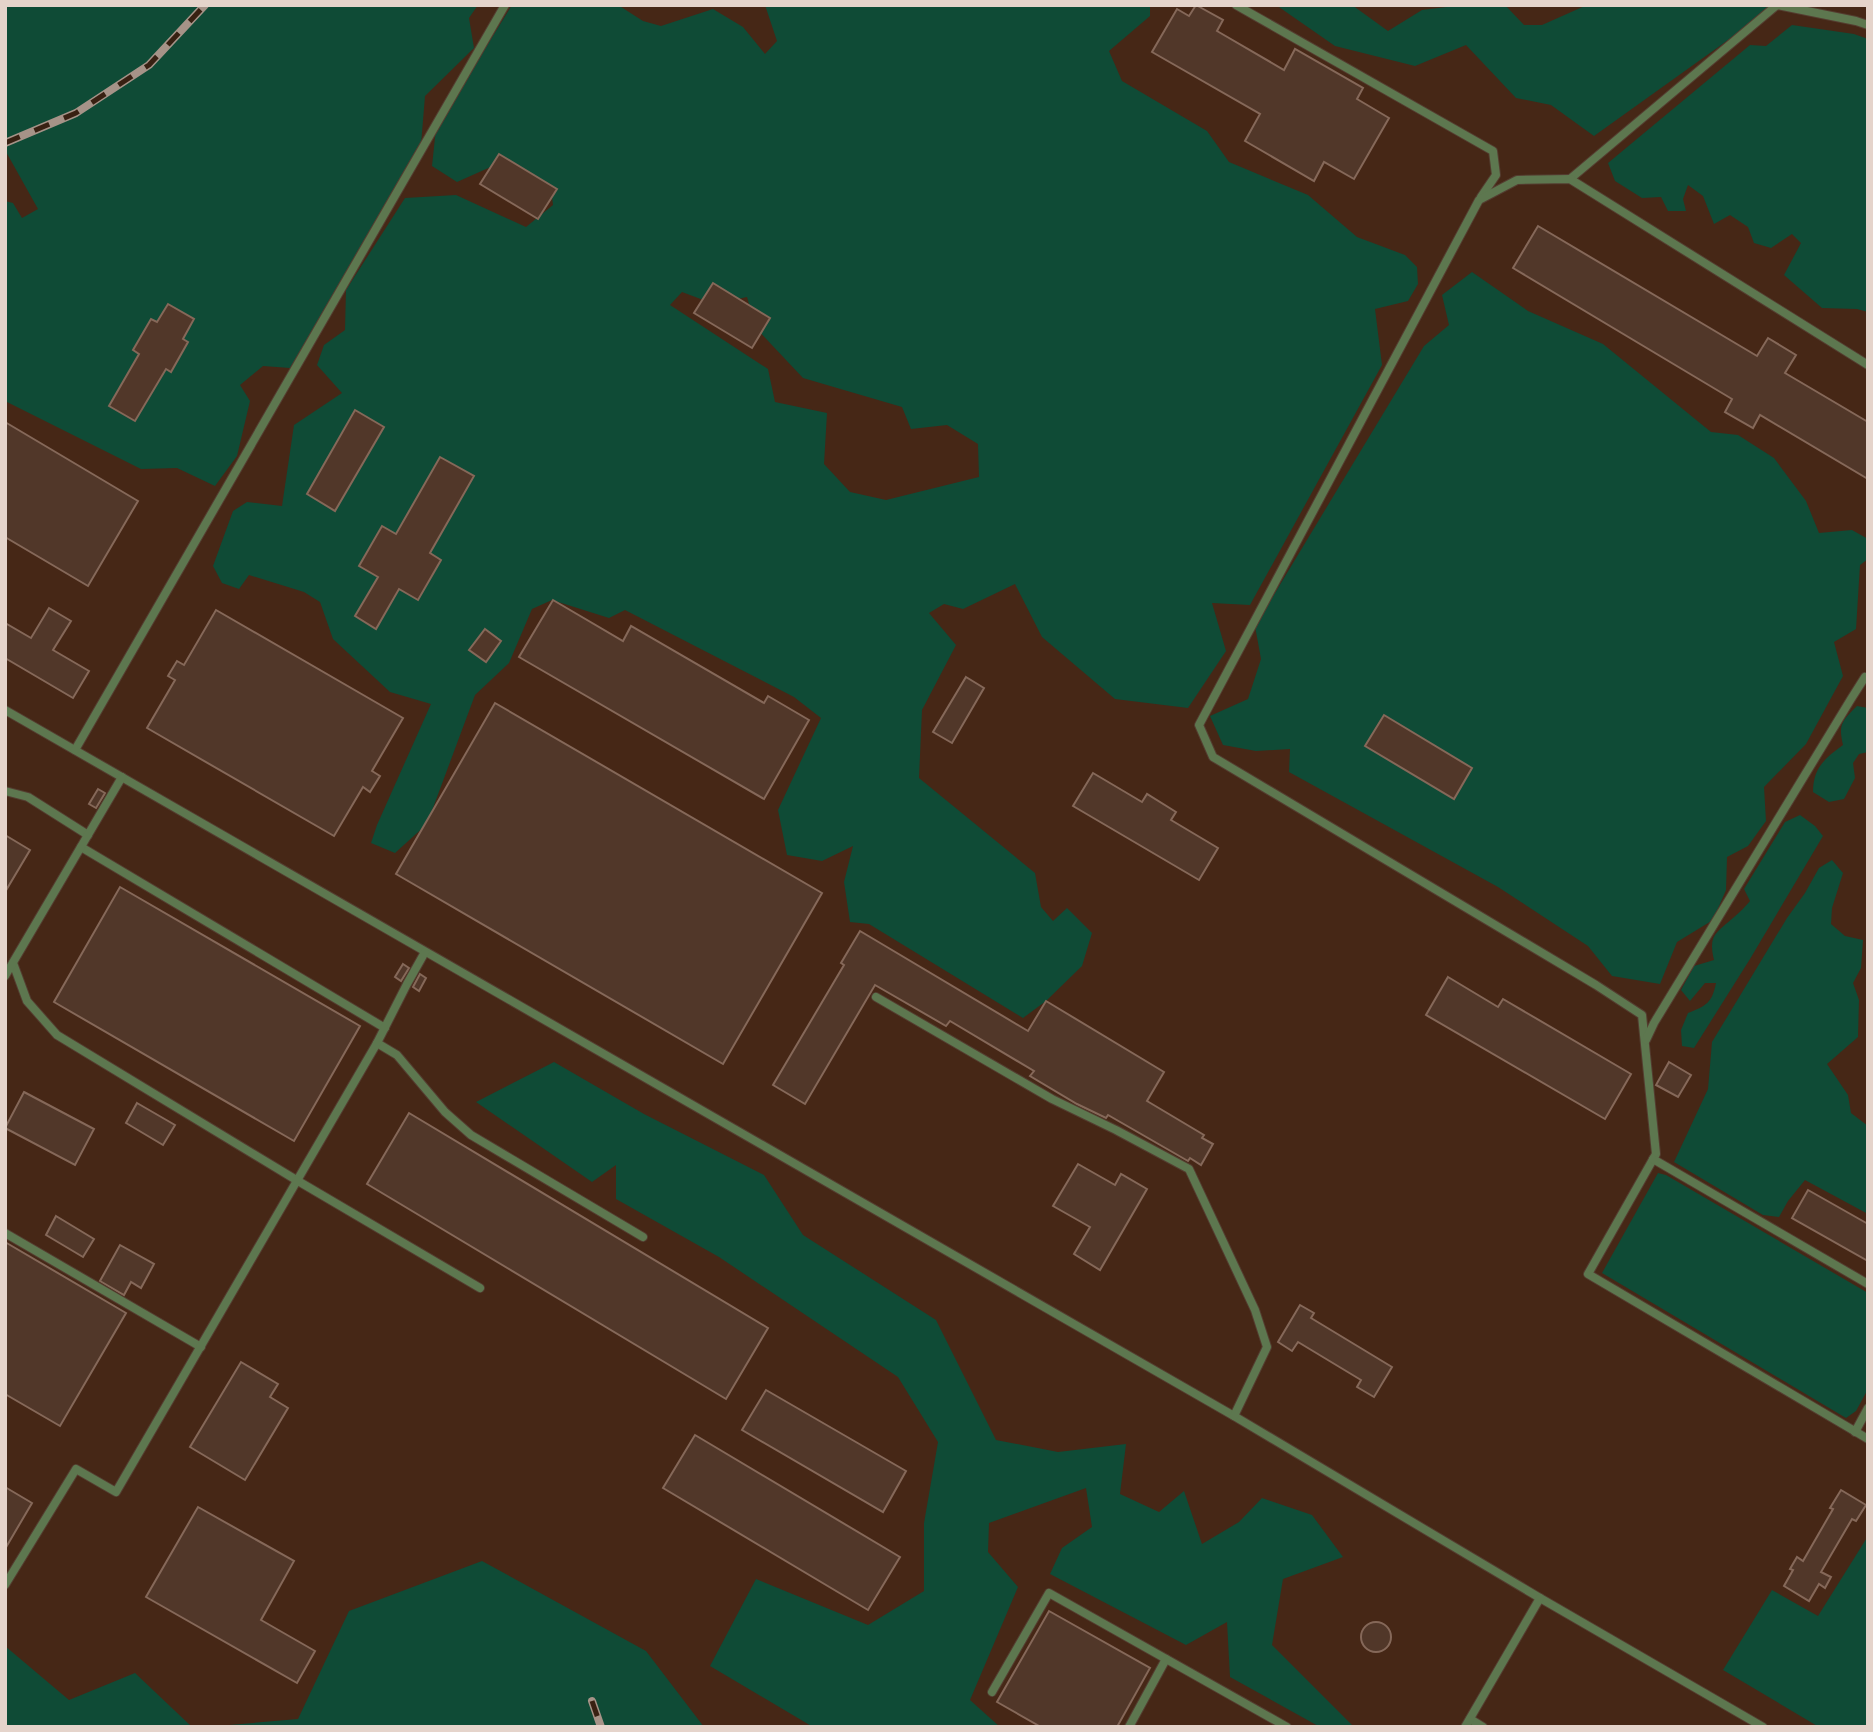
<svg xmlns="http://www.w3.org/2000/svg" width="1873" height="1732" font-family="Spectral,serif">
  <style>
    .built { fill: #462716 }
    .green { fill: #0f4b36; fill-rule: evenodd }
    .building { fill: #513729; stroke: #856859; stroke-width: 2 }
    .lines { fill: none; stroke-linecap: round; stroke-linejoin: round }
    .service-casing { stroke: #543d30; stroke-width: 10 }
    .service { stroke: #5d774f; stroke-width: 8 }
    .rail-casing { stroke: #a69388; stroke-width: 8 }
    .rail { stroke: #382012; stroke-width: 5; stroke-dasharray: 16; stroke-linecap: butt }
  </style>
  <rect width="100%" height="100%" fill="#382012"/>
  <rect class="built" x="5" y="5" width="1863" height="1722"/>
  <g class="green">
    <polygon points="5,5 478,5 469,18 474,48 425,96 420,157 290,368 263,366 240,385 250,401 237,456 215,486 177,468 141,469 5,401 5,201 13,203 22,218 38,209 5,150"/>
    <path d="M512 5H618L643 21 661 26 713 9 743 27 765 54 777 41 765 5H1150V16L1109 51 1122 81 1207 131 1229 162 1308 195 1357 237 1405 255 1417 267 1418 284 1408 301 1375 309 1382 365 1250 605 1212 603 1226 651 1188 708 1115 699 1042 637 1015 584 963 609 944 604 929 613 956 645 922 710 919 778 1035 873 1041 907 1053 921 1067 908 1092 933 1082 966 1046 1001 1023 1018 869 924 850 922 844 882 853 846 822 861 787 855 778 810 821 718 794 697 625 610 609 618 552 600 532 609 509 663 475 695 427 824 395 853 371 843 377 825 431 704 390 692 333 639 320 602 304 592 249 575 239 589 222 583 213 566 233 511 247 502 282 506 294 425 342 393 317 365 324 345 345 330 346 290 405 198 456 195 526 227 553 205 551 188 504 161 457 182 432 166 436 128ZM682 292 714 304 747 297 756 328 803 378 902 407 911 429 947 425 978 444 979 477 886 500 850 492 824 464 827 413 775 402 768 369 670 305Z"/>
    <polygon points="1276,5 1352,5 1388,31 1422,10 1463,5 1505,5 1524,25 1542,25 1587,5 1777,5 1594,136 1551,105 1516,98 1466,45 1415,66 1335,46"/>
    <polygon points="1792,25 1854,34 1868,39 1868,312 1857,309 1822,308 1784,275 1801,243 1792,234 1771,248 1754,243 1748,227 1730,215 1714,224 1703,196 1688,185 1683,199 1686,211 1668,211 1661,197 1642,198 1615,181 1608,163 1750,45 1766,46"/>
    <polygon points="1472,272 1528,311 1603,344 1711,432 1738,435 1774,458 1806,501 1819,533 1852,530 1868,539 1868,559 1860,565 1856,629 1834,642 1843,676 1806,744 1764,787 1766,821 1748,846 1727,857 1726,890 1713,920 1677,942 1660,984 1612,976 1588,946 1498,887 1289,772 1290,749 1256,751 1223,745 1210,716 1248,699 1261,659 1255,626 1424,346 1449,325 1442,295"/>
    <path d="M1857 706 1868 708V752L1859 754 1853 763 1855 778 1844 799 1829 802 1813 792C1813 768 1825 758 1843 745 1838 724 1842 721 1857 706Z"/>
    <path d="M1800 815 1815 826 1823 836 1750 959 1694 1048 1682 1046 1681 1030 1688 1013C1706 1006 1712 1003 1716 983H1705L1690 1001 1681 990 1694 966 1714 960C1708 935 1716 933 1733 918 1739 913 1745 907 1750 901L1744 889 1785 822Z"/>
    <polygon points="1832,860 1843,873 1832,908 1831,924 1845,936 1863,940 1861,968 1853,983 1859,1000 1858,1037 1827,1064 1848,1095 1851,1113 1868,1126 1868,1214 1805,1180 1788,1201 1779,1217 1763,1215 1674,1162 1708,1089 1712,1042 1787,918 1805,893 1819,868"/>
    <polygon points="554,1062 644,1114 764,1175 803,1235 936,1320 996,1440 1058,1452 1126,1444 1120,1494 1159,1512 1184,1491 1202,1544 1239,1522 1262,1498 1312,1515 1343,1557 1283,1579 1272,1645 1354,1727 1320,1727 1230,1677 1227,1622 1186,1645 1050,1574 1062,1548 1092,1527 1086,1488 989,1523 988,1552 1018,1587 970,1700 1000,1727 813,1727 710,1666 756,1579 868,1625 924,1591 924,1523 938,1442 898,1377 719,1257 616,1199 616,1165 592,1182 476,1102"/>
    <polygon points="1658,1173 1666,1175 1868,1293 1868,1389 1856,1411 1846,1418 1602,1273"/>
    <polygon points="1868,1536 1868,1727 1819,1727 1723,1670 1772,1590 1818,1616"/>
    <polygon points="482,1561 646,1651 704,1727 206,1727 298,1719 349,1611"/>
    <polygon points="5,1646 69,1700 135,1673 192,1727 5,1727"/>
  </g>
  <g class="building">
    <polygon points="1196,5 1223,20 1217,31 1284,70 1295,49 1363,88 1357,99 1389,118 1354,179 1324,162 1314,181 1245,141 1260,114 1152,52 1177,9 1189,16"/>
    <polygon points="499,154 557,189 538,219 480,184"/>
    <polygon points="1538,226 1757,356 1768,338 1796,355 1785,373 1868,422 1868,479 1760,415 1753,428 1725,412 1732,399 1513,268"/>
    <polygon points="713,283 770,318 752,348 694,313"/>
    <polygon points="168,304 194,319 183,339 188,342 171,372 166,369 135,421 109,406 139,354 133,350 151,319 157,322"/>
    <polygon points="355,410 384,427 335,511 307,494"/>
    <polygon points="5,422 138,501 88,586 5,537"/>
    <polygon points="440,457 474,476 430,553 441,560 418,600 399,589 376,629 355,616 378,577 359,566 382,526 396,534"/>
    <polygon points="553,600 623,641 631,626 764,703 768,696 809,720 764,799 519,657"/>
    <polygon points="49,608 71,621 53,650 89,671 73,698 5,658 5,623 31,638"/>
    <polygon points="216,610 403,718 372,771 380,776 370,792 363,787 334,836 147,728 175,680 168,676 177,661 184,665"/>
    <polygon points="485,629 501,641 486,662 469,650"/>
    <polygon points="966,677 984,688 952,743 933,732"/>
    <polygon points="495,703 822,893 723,1064 396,874"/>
    <polygon points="1384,715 1472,768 1454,799 1365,746"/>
    <polygon points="1093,773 1142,802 1147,794 1176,812 1171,820 1218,848 1199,880 1073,806"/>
    <polygon points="98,789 105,793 96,808 89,804"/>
    <polygon points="5,835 30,850 5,892"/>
    <polygon points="120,887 360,1026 294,1141 54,1002"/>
    <polygon points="860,931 1028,1031 1046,1001 1164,1072 1147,1101 1204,1135 1202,1138 1213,1144 1201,1165 1190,1158 1188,1161 1108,1115 1106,1118 1077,1104 1030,1076 1034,1071 950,1021 946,1026 875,985 805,1104 773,1085 844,965 841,963"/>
    <polygon points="403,964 409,968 401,981 395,977"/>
    <polygon points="420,974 426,978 419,991 413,987"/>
    <polygon points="1448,977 1498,1007 1503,999 1631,1074 1605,1119 1426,1015"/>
    <polygon points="1669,1062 1691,1075 1678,1097 1656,1085"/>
    <polygon points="24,1092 94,1129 75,1165 5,1128"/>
    <polygon points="137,1103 175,1125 163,1145 126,1123"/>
    <polygon points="409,1113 768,1328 726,1399 367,1184"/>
    <polygon points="1078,1164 1115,1185 1121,1174 1147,1189 1100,1270 1074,1254 1090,1227 1053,1206"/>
    <polygon points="1808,1190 1868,1224 1868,1261 1792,1218"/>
    <polygon points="56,1216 94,1239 83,1257 46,1235"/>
    <polygon points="5,1242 126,1313 60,1426 5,1394"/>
    <polygon points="120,1245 154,1264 141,1288 131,1282 124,1295 100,1281"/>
    <polygon points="1300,1305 1314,1313 1311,1318 1392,1367 1374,1397 1357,1387 1361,1380 1298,1342 1292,1351 1278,1342"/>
    <polygon points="241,1362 278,1384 270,1397 288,1408 245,1480 190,1447"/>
    <polygon points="766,1390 906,1471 883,1512 742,1430"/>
    <polygon points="695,1435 900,1557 868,1610 663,1488"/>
    <polygon points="5,1487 32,1503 5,1549"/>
    <polygon points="1841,1490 1866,1505 1856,1521 1852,1519 1821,1572 1831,1577 1825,1588 1819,1584 1809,1601 1784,1586 1793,1570 1790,1569 1797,1557 1803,1561 1833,1509 1830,1508"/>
    <polygon points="198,1507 294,1561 261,1620 315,1651 297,1683 146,1597"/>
    <polygon points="1049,1611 1150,1668 1117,1727 1041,1727 997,1702"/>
    <circle cx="1376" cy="1637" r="15"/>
  </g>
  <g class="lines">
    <g class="service-casing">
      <g id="service">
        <polyline points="1236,5 1493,151 1496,175 1481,197"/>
        <polyline points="1777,5 1856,21 1868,25"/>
        <polyline points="1570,179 1777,5"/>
        <polyline points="1868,365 1570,179 1517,180 1479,200 1199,725 1213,757 1596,985 1642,1015 1656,1154 1588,1274 1868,1439"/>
        <polyline points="5,710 1234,1416 1540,1598 1763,1727"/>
        <polyline points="75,750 505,5"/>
        <polyline points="5,791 28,797 88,835"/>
        <polyline points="81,847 385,1028"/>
        <polyline points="13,963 27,1001 57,1035 298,1181 480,1288"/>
        <polyline points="5,976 122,777"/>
        <polyline points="876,997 1052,1099 1116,1130 1189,1169 1255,1310 1267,1347 1234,1416"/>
        <polyline points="1646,1040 1654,1023 1851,699 1865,677 1868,679"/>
        <polyline points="377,1043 397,1055 445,1112 471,1135 643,1237"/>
        <polyline points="1653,1159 1868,1284"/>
        <polyline points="5,1233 201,1347"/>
        <polyline points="1855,1432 1868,1408"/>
        <polyline points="5,1585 76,1469 116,1492 377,1043 407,984 425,952"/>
        <polyline points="992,1692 1049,1593 1287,1727"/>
        <polyline points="1470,1719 1483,1727"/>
        <polyline points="1129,1727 1166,1659"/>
        <polyline points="1465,1727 1540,1598"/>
      </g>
    </g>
    <use href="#service" class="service"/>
    <g class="rail-casing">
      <g id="rail">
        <polyline points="5,143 76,113 149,65 205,5"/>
        <polyline points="592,1701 601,1727"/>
      </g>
    </g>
    <use href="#rail" class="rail"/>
  </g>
  <rect width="1873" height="1732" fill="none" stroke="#e5d4cb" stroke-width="14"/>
</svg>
